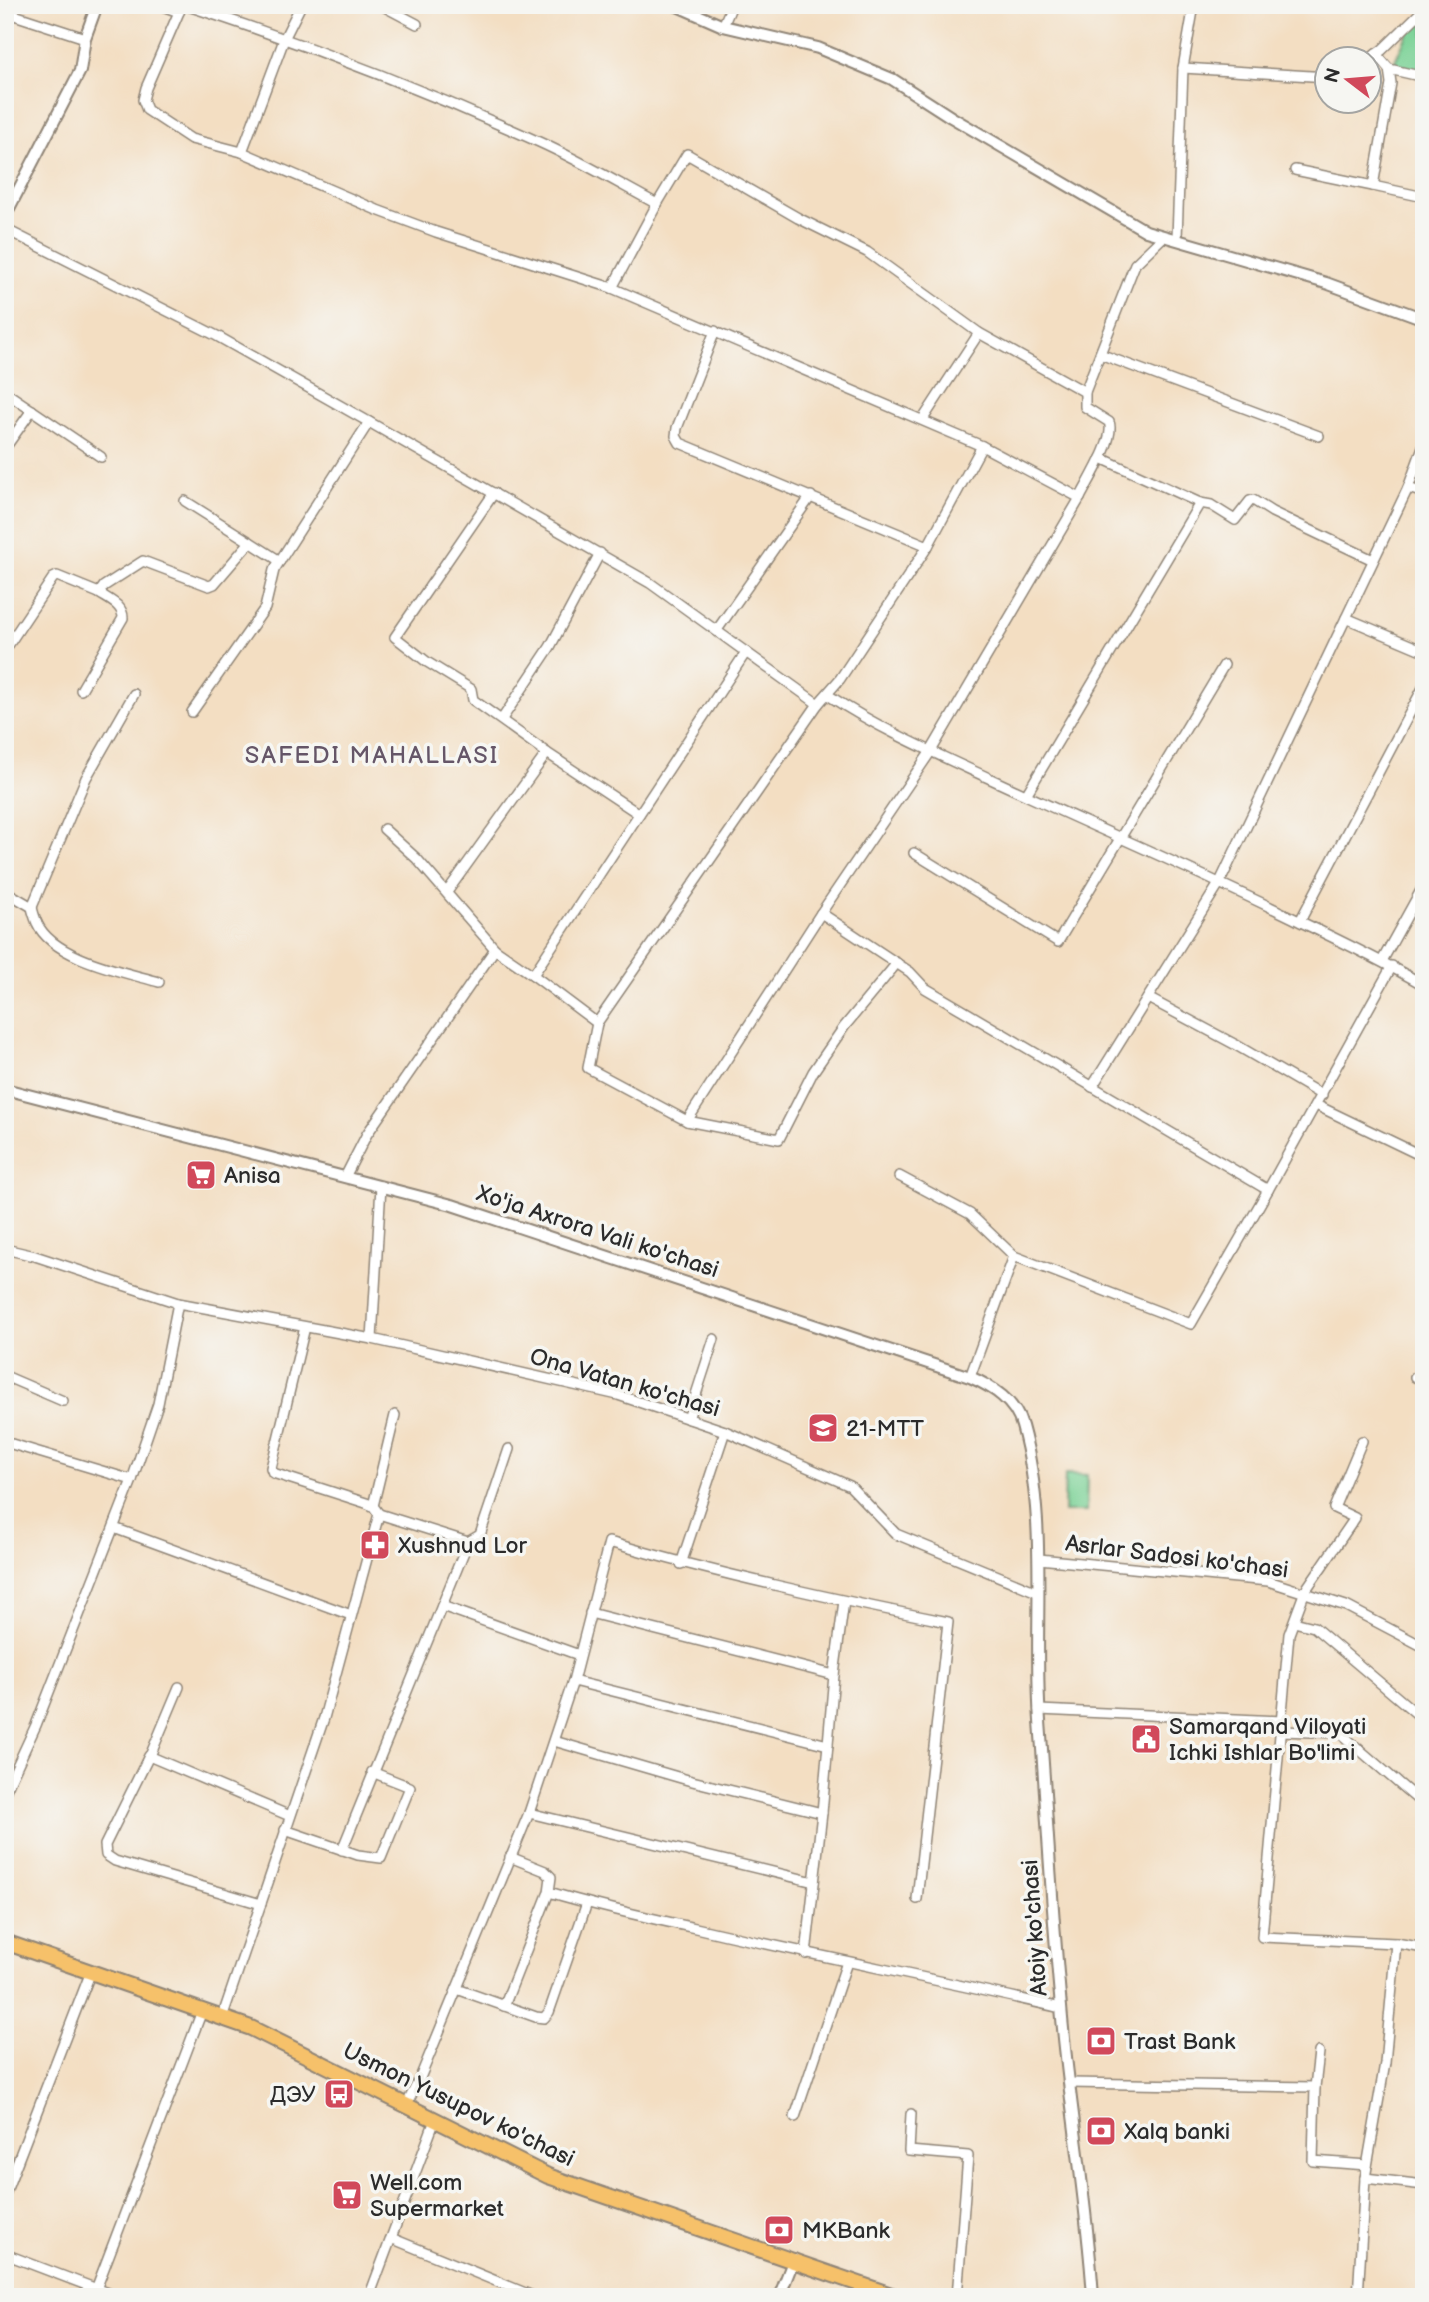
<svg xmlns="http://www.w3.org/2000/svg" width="1429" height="2302" font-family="'Balsamiq Sans',sans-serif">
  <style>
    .green { fill: #7bd296; stroke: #537e60; stroke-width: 2 }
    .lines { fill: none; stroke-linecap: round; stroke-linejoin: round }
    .minor-casing { stroke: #8f8476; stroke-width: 12 }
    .tertiary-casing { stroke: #8f8476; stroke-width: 14 }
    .primary-casing { stroke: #8f8476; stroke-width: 18 }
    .minor { stroke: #fff; stroke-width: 9 }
    .tertiary { stroke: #fff; stroke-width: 10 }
    .primary { stroke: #f6c16b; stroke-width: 14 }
    .labels { text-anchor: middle; stroke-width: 7; stroke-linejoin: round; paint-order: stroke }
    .poi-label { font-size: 23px; fill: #2b2b2b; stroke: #f6f6f2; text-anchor: start }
    .street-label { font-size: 23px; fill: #2b2b2b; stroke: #f6f6f2 }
    .neighbourhood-label { font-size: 24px; letter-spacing: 2px; fill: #655668; stroke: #f6f6f2 }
  </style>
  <rect width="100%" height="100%" fill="#f6f6f2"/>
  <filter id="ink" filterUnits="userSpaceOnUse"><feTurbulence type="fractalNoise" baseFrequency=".0143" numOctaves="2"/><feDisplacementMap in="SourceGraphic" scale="14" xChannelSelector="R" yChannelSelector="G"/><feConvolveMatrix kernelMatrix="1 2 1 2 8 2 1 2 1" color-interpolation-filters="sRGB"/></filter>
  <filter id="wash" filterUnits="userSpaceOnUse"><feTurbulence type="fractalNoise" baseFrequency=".00686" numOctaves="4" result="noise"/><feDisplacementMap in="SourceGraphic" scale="28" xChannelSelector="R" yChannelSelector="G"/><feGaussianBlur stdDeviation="1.57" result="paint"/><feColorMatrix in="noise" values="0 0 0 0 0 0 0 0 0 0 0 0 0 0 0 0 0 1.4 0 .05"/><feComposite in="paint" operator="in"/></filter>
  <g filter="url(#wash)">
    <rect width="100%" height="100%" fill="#f3dec2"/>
    <g class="green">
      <polygon points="1424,17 1424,74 1394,63 1410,28"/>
      <polygon points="1065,1474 1087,1475 1086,1512 1064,1512"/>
    </g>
  </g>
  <g filter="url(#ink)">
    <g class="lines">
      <g class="minor-casing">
        <g id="minor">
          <polyline points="160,5 179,12 182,7"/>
          <path d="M185 5C306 44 424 90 539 142 579 160 618 183 657 204L687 154 798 218 867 252 979 333 1085 392"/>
          <polyline points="301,5 285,37 242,152 377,210 436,232 612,288"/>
          <polyline points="381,5 417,24"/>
          <polyline points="5,12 85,38"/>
          <polyline points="179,12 146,88 143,100 147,110 191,139 242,152"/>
          <polyline points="723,26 732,5"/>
          <polyline points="1368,60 1382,50 1424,9"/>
          <polyline points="1183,68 1328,77"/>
          <polyline points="1389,69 1424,77"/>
          <polyline points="1295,170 1373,186 1391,83 1389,69 1376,54"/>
          <polyline points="1373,186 1424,197"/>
          <polyline points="5,229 217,336 369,422 274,570 265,608 192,712"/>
          <polyline points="1177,238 1183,68 1194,5"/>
          <polyline points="715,331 677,428 676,436 680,443 928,546"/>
          <polyline points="1100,354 1319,436"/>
          <polyline points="5,392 101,457"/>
          <polyline points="923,419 979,333"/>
          <polyline points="369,422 650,583 818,704 840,679 928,546 982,446 612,288 657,204"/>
          <polyline points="982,446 1080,498"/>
          <polyline points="5,448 32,410"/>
          <polyline points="1408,488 1424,493"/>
          <polyline points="494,493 395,637 427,662 471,689 473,700 547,753 639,814"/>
          <polyline points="185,501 250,542"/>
          <polyline points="1200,503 1211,505 1235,520 1250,501 1253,500 1272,512 1373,560"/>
          <polyline points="1346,618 1424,651"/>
          <polyline points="717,630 811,496"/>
          <polyline points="5,650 53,578 57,576 99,593 104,586 143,561 209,586 214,584 250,542 280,561"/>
          <path d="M81 690 123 618C123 605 109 600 99 593"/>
          <path d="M828 695C879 729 937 754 993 780 1096 828 1200 872 1301 922 1343 942 1384 962 1424 985"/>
          <polyline points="502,719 550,647 600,553"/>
          <polyline points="1026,795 1200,503 1101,458"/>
          <polyline points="384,829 417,859 495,949"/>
          <polyline points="914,853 1058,942 1224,665"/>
          <polyline points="5,891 32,907 86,778 134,694"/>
          <polyline points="447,892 547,753"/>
          <path d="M32 907C33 913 35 918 37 923 53 959 125 972 159 982"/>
          <polyline points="821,913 910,972 925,988 1268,1190"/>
          <polyline points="1300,921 1424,686"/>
          <polyline points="1382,961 1424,885"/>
          <polyline points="533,975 597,1023 818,704"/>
          <polyline points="1148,998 1236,1045 1322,1095"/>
          <path d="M597 1023 588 1068 687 1121 821 913 931 751 1080 498C1088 482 1116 438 1109 422L1085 407V392L1135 264 1163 237"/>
          <polyline points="1092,1087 1220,882 1408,488 1424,444"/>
          <polyline points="1316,1105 1424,1157"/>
          <polyline points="687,1121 779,1139 813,1072 844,1027 897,963"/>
          <polyline points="899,1176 970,1214 1014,1256"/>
          <polyline points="345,1177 367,1134 495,949 533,975 746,652"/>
          <polyline points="5,1249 35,1256 178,1303 372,1339 618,1395 725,1431 850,1486 896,1534 1037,1592"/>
          <polyline points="372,1339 381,1186"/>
          <polyline points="5,1376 63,1401"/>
          <polyline points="970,1377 1014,1256 1191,1324 1268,1190 1392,966"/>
          <polyline points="1415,1377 1424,1381"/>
          <polyline points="688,1419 714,1339"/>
          <polyline points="1362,1441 1334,1508 1355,1518 1305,1591 1289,1634 1262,1937 1396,1943 1424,1948"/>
          <polyline points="5,1442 132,1480"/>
          <polyline points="373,1506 395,1415"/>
          <polyline points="114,1528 351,1615"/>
          <polyline points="468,1542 480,1535 509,1449"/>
          <polyline points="1039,1559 1268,1581 1346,1606 1424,1647"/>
          <polyline points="681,1564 725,1431"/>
          <polyline points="442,1606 579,1655"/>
          <polyline points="590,1613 834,1675"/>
          <polyline points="1294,1622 1314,1627 1424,1720"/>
          <polyline points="573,1681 828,1745"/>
          <polyline points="1039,1710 1282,1721"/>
          <polyline points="1281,1731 1340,1733 1424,1805"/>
          <polyline points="554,1741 688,1780 822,1813"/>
          <polyline points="150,1756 179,1687"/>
          <polyline points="5,1792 36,1725 132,1480 158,1404 178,1303"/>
          <polyline points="529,1813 814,1882"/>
          <polyline points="285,1830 358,1855 381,1858 410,1787 372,1772"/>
          <polyline points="342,1850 468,1542 379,1514"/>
          <polyline points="510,1857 545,1871 551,1877 549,1892"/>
          <polyline points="261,1904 115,1861 106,1855 105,1845 149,1756 290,1816"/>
          <polyline points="806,1954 822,1813 834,1675 844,1601"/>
          <polyline points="457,1989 536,2017 544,2018 549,2012 587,1903"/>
          <path d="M504 2006 549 1892C599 1907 649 1918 700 1929 820 1957 941 1980 1061 2008"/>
          <polyline points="222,2018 324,1718 379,1514 373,1506 366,1503 273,1473 271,1468 305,1327"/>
          <polyline points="1069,2083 1315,2087 1319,2052"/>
          <polyline points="1315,2087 1313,2161 1367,2165"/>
          <path d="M406 2106 420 2078 529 1813 573 1681 609 1542C721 1575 834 1599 948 1622L917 1899"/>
          <polyline points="911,2114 909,2151 968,2156 957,2297"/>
          <polyline points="795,2117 847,1962"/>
          <polyline points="1365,2178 1424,2185"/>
          <polyline points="5,2194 90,1974"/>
          <polyline points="391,2238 535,2297"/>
          <polyline points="5,2254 118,2297"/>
          <polyline points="93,2297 202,2011"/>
          <polyline points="369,2297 435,2120"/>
          <polyline points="1358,2297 1365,2178 1385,2063 1396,1943"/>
        </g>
      </g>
      <g class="tertiary-casing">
        <g id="tertiary">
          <polyline points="675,5 723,26 818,48 892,79 951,117 1146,231 1326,283 1424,319"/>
          <polyline points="5,216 80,71 85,38 97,5"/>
          <path d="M5 1089 452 1205 970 1377C993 1387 1015 1401 1022 1426 1049 1522 1033 1623 1040 1721 1047 1816 1052 1912 1061 2007 1069 2104 1087 2200 1093 2297"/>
          <polyline points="779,2297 794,2259"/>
        </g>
      </g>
      <g class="primary-casing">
        <polyline id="primary" points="5,1942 251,2028 548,2176 897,2297"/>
      </g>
      <use href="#minor" class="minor"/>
      <use href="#tertiary" class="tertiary"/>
      <use href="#primary" class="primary"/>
    </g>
  </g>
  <defs>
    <g id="supermarket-square" transform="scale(1.575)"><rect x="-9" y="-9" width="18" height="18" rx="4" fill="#d1495b" stroke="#f6f6f2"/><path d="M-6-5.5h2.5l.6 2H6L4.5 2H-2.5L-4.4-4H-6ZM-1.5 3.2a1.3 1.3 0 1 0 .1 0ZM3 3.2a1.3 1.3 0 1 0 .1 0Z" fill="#fff"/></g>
    <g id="school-square" transform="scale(1.575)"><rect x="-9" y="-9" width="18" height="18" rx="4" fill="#d1495b" stroke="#f6f6f2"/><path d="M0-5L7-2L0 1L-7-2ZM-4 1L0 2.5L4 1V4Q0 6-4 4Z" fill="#fff"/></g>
    <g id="pharmacy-square" transform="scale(1.575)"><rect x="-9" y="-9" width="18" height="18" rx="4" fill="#d1495b" stroke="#f6f6f2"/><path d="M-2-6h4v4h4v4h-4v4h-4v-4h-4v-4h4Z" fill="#fff"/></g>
    <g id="civic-square" transform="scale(1.575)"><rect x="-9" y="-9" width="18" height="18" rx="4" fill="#d1495b" stroke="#f6f6f2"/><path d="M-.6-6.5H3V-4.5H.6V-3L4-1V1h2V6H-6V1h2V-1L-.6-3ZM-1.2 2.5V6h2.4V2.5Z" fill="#fff"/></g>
    <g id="bank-square" transform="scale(1.575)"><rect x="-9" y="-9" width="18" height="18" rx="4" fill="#d1495b" stroke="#f6f6f2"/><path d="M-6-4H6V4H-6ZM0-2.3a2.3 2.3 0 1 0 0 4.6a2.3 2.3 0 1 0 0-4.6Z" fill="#fff"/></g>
    <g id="bus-square" transform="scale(1.575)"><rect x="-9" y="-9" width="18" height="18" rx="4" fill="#d1495b" stroke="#f6f6f2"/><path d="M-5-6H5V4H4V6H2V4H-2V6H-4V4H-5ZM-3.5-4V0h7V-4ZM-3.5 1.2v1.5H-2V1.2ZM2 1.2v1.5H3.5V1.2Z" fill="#fff"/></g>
  </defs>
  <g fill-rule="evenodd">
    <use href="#supermarket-square" x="201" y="1175"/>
    <use href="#school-square" x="823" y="1428"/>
    <use href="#pharmacy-square" x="375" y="1545"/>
    <use href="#civic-square" x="1146" y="1739"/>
    <use href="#bank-square" x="1101" y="2041"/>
    <use href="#bus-square" x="339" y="2094"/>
    <use href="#bank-square" x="1101" y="2131"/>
    <use href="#supermarket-square" x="347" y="2195"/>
    <use href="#bank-square" x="779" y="2230"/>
  </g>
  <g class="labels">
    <g class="poi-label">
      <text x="224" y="1183">Anisa</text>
      <text x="846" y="1436">21-MTT</text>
      <text x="398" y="1553">Xushnud Lor</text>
      <text x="1169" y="1734">Samarqand Viloyati<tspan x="1169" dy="26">Ichki Ishlar Bo'limi</tspan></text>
      <text x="1124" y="2049">Trast Bank</text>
      <text x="316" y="2102" text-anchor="end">ДЭУ</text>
      <text x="1124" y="2139">Xalq banki</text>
      <text x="370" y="2190">Well.com<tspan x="370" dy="26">Supermarket</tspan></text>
      <text x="802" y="2238">MKBank</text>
    </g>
    <g class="street-label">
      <text transform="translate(598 1231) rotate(18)" y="8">Xo'ja Axrora Vali ko'chasi</text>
      <text transform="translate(625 1382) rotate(16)" y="8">Ona Vatan ko'chasi</text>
      <text transform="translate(1177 1556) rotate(7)" y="8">Asrlar Sadosi ko'chasi</text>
      <text transform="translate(1034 1928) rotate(-94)" y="8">Atoiy ko'chasi</text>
      <text transform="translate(459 2104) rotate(26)" y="8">Usmon Yusupov ko'chasi</text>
    </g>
    <g class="neighbourhood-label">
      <text x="372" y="763">SAFEDI MAHALLASI</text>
    </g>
  </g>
  <rect width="1429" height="2302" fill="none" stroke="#f6f6f2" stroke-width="28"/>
  <g transform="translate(1348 80) rotate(286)"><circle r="33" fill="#f6f6f2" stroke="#a5a5a2" stroke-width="2"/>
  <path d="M0-5L12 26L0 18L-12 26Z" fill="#d1495b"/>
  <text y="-10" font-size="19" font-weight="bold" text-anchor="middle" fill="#2b2b2b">N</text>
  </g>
</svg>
